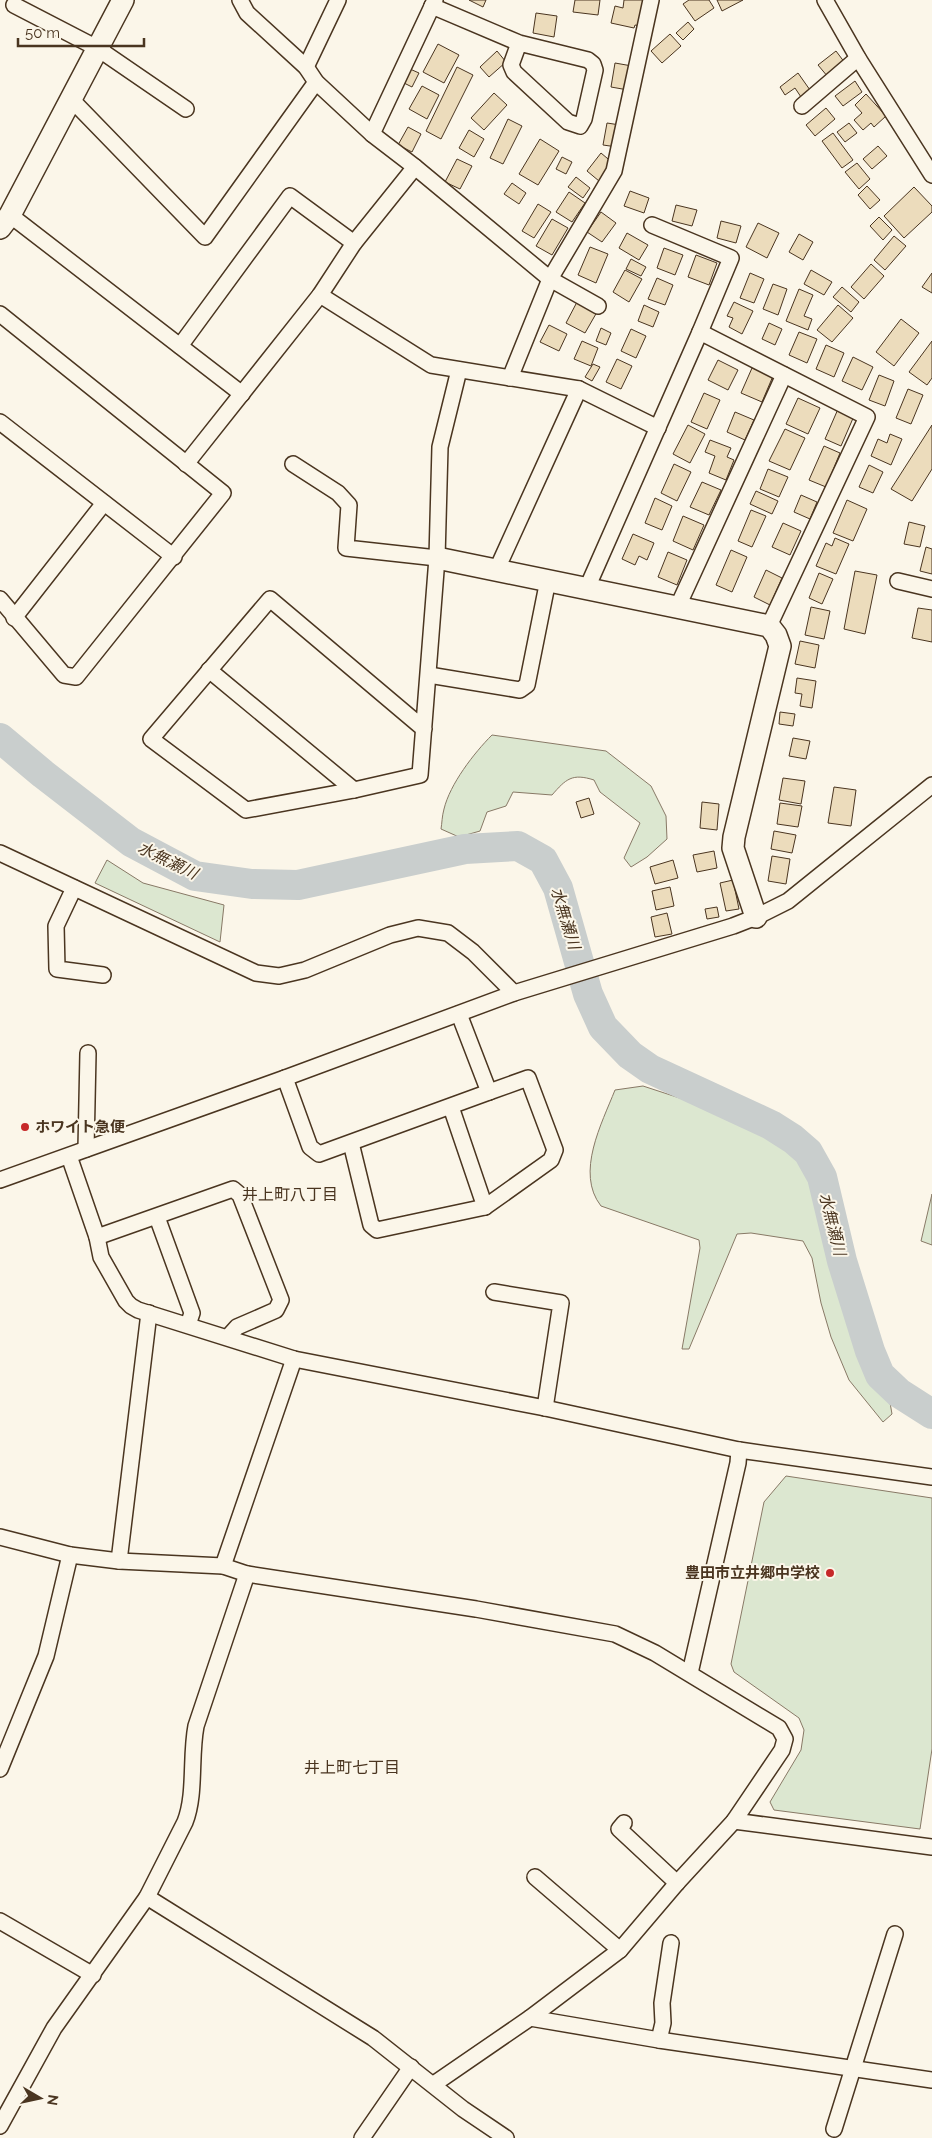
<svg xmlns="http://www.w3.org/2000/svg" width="932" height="2138" font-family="Raleway,'Noto Sans JP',sans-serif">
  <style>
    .green { fill: #dce7d0; stroke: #887966 }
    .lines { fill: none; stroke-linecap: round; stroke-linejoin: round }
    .river { stroke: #c9cecd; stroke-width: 30 }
    .building { fill: #ecdcbc; stroke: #4a3520 }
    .street-casing { stroke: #4a3520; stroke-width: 18 }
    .secondary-casing { stroke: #4a3520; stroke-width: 24 }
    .street { stroke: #fbf6e9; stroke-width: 15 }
    .secondary { stroke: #fbf6e9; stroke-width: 21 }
    .poi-dot { fill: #c62828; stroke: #fbf6e9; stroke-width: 2 }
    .labels { text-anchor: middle; stroke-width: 4; stroke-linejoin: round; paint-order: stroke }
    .poi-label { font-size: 15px; font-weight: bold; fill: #4a3520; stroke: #fbf6e9; text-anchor: start }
    .water-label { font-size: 16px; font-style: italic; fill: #4a3520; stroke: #fbf6e9 }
    .neighbourhood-label { font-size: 16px; fill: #4a3520; stroke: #fbf6e9 }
  </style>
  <rect width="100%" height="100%" fill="#fbf6e9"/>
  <g class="green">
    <path d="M492 735 606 751 651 786 666 816 667 839 647 857 631 867 624 858 640 823 600 792 594 780C572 773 566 779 552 795L513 792 506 806 487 812 480 831 459 837 441 829C442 823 442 816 444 809 450 784 474 753 492 735Z"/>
    <polygon points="107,860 143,883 224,905 220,942 95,883"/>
    <path d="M643 1086 701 1105 749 1125 797 1149 815 1178 853 1320 865 1355 889 1397 892 1414 883 1422 849 1380 831 1337 821 1303 812 1258 803 1241 751 1233 737 1234 689 1349H682L700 1248 699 1240 601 1206C575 1173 602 1123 615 1090Z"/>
    <polygon points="932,1194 932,1245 921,1241"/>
    <polygon points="786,1476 932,1498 932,1749 920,1829 774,1810 770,1802 801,1750 804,1730 799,1718 734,1672 731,1664 764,1502"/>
  </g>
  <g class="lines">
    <polyline class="river" points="0,738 43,774 131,842 195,876 252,884 298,885 465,849 518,846 543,860 558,888 588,994 603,1027 630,1055 650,1069 771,1125 793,1139 808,1152 822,1177 842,1261 870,1351 880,1375 899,1393 932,1414"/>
  </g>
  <g class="building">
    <polygon points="469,0 486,0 483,7"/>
    <polygon points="575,0 600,0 598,15 573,12"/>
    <polygon points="624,0 646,0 640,26 635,25 634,28 611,23 615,6 623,8"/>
    <polygon points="689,0 709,0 714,8 695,21 683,4"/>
    <polygon points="717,0 743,0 722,11"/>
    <polygon points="536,13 557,16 554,37 533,33"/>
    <polygon points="688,22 694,29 683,40 676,33"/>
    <polygon points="670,34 681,46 662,63 651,51"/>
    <polygon points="438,44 459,55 444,83 423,72"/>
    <polygon points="497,51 506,62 489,77 480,67"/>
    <polygon points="836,51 845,63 828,77 818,65"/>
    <polygon points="615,63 632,66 628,90 611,87"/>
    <polygon points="457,67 473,75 441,139 426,131"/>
    <polygon points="410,69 419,73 412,87 404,83"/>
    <polygon points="798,73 810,90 801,97 795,88 785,95 780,87"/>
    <polygon points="855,81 862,92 843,106 835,96"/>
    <polygon points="422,86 439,95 427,119 409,109"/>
    <polygon points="494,93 507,105 484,130 471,118"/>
    <polygon points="866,94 886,116 874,127 871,123 863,130 854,120 862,113 855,105"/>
    <polygon points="826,108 835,119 815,136 806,125"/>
    <polygon points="508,119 522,126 503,164 490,158"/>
    <polygon points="607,123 620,125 617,147 603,145"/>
    <polygon points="849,123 857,133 845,142 837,132"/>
    <polygon points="408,127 421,134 412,152 398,145"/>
    <polygon points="469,130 484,139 474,157 459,148"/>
    <polygon points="833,133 853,160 842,168 822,141"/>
    <polygon points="540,139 559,151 538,185 519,174"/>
    <polygon points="878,146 887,156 872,169 863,159"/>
    <polygon points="601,153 614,164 599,181 587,171"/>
    <polygon points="562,157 572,162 566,174 556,169"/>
    <polygon points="457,159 472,166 460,189 445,182"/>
    <polygon points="857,163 870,179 859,189 845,172"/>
    <polygon points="576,177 590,188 583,198 568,187"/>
    <polygon points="512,183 526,193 519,204 504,194"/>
    <polygon points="867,186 880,200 870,209 858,195"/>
    <polygon points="914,187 932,206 932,212 904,238 884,216"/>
    <polygon points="630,191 649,198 644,213 624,206"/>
    <polygon points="569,192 585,203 572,222 556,212"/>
    <polygon points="538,204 551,212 534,238 522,231"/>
    <polygon points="676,205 697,210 692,226 672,221"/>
    <polygon points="601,212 616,223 602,242 587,232"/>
    <polygon points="879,217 892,230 883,240 870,226"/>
    <polygon points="552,219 568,228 552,255 536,246"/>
    <polygon points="721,221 741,226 736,243 717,238"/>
    <polygon points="758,223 779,233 767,258 746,247"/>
    <polygon points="627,233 648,245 639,260 619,248"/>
    <polygon points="799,234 813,242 803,260 789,252"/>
    <polygon points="894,236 906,246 885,270 874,260"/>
    <polygon points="590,247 608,254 596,283 578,275"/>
    <polygon points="664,248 683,255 675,275 657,268"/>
    <polygon points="696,255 717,263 709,285 688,277"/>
    <polygon points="631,259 646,267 641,276 626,269"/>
    <polygon points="871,264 884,276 864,299 851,287"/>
    <polygon points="625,270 642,279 629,302 613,292"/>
    <polygon points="811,270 832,282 824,295 804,284"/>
    <polygon points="750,273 764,279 754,303 740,298"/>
    <polygon points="932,273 932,293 922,287"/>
    <polygon points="657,278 673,285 665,305 648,299"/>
    <polygon points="773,284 787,289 778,315 763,309"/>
    <polygon points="842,287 859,302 851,312 833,297"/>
    <polygon points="799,289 813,295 804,316 812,319 808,330 786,321"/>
    <polygon points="577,302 597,312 585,333 566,323"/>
    <polygon points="734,302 753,311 742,334 729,327 733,318 727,316"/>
    <polygon points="644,305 659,312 653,327 638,321"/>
    <polygon points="838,305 853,318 832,342 817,330"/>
    <polygon points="901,319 919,333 894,366 876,352"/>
    <polygon points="769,323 782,329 775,345 762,339"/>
    <polygon points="549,325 567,334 559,351 540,342"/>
    <polygon points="601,328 611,333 606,345 596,341"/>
    <polygon points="631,329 646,336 636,358 621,351"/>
    <polygon points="799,332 817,339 807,363 789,355"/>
    <polygon points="582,341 598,348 591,366 574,359"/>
    <polygon points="932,341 932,378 927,385 909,372"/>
    <polygon points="826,345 844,353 834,377 816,369"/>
    <polygon points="853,357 873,367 862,390 842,381"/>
    <polygon points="617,359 632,366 621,389 606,382"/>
    <polygon points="718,360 738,370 728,390 708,380"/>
    <polygon points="593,364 600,367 592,381 585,377"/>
    <polygon points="752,368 773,376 762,402 741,393"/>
    <polygon points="879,375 894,381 885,406 869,400"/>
    <polygon points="908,389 923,395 911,424 896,418"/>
    <polygon points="704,393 720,400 707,429 691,422"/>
    <polygon points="798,398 820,408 808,434 786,424"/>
    <polygon points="838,409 854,416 841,446 825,439"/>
    <polygon points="735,412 754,420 745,440 727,432"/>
    <polygon points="688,425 705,434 690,463 673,454"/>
    <polygon points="932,425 932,469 912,501 891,489"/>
    <polygon points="785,429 805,438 790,470 769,461"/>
    <polygon points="890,434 902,439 891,465 871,456 878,439 887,443"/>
    <polygon points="710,440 731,448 727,457 734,460 726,480 709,473 715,456 705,452"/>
    <polygon points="824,446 840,453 826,487 809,480"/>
    <polygon points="674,464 691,472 677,501 661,493"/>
    <polygon points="869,465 883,472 873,493 859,487"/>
    <polygon points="768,469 788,477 779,497 760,489"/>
    <polygon points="702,482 721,490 709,515 690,507"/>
    <polygon points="756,491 778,501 772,514 750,504"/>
    <polygon points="801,495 817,502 810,519 794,512"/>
    <polygon points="655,498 672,506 662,530 645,523"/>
    <polygon points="847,500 867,509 853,541 833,533"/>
    <polygon points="751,510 766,516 752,547 738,541"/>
    <polygon points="683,516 704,525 693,550 673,541"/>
    <polygon points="909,522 925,526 920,547 904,544"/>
    <polygon points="783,523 801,531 790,555 772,547"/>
    <polygon points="633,534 654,543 647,560 639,556 635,565 622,559"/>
    <polygon points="835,538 849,544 836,574 816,566 826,543 832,546"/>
    <polygon points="926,547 932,549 932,574 920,571"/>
    <polygon points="731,550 747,557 732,592 716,585"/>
    <polygon points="668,552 687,560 677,585 658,577"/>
    <polygon points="766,570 782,578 770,605 754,597"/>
    <polygon points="855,571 877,575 865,634 844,629"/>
    <polygon points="819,573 833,579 822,604 809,598"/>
    <polygon points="811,607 830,611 824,639 805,635"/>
    <polygon points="918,608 932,610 932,642 912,638"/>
    <polygon points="800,641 819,645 815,668 795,664"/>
    <polygon points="797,678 816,681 812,708 800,706 802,694 795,693"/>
    <polygon points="780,712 795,714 793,726 779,724"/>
    <polygon points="793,738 810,741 806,759 789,756"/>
    <polygon points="783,778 805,781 801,804 779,800"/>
    <polygon points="834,787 856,790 851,826 828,823"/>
    <polygon points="589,798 594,814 581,818 576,802"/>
    <polygon points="702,802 719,804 717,830 700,828"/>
    <polygon points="780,803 802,806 798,827 777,824"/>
    <polygon points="774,831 796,835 792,853 771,849"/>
    <polygon points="714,851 717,868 697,872 693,855"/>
    <polygon points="772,856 790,859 786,884 768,881"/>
    <polygon points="673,860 678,878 655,884 650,867"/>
    <polygon points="733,880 739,909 726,911 720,883"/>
    <polygon points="670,887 674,906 656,910 652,891"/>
    <polygon points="717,907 719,917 707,919 705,909"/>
    <polygon points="667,913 672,934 655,937 651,917"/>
  </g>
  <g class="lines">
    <g class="street-casing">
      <g id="street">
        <polyline points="240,0 247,13 306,67 316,82 372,134 415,167 550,279 598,306"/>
        <polyline points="825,0 858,58 932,175"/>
        <polyline points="14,5 97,48 186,109"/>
        <polyline points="432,6 519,43 588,60 593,64 595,70 584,119 580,126 568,122 514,72 511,65 519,43"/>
        <polyline points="306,67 338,0"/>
        <polyline points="71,99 205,237 316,82"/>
        <polyline points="802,106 858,58"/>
        <polyline points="372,134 435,0"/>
        <polyline points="10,215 242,394"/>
        <polyline points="652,225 731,258 700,332"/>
        <polyline points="320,295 431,365 579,389 658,428"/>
        <polyline points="0,314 223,493 76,677 64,675 0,599"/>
        <polyline points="180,346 290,196 354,243"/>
        <polyline points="510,378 550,279 614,171 651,0"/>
        <polyline points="0,422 174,557"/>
        <polyline points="186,464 320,295 354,243 415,167"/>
        <polyline points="293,464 338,493 349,505 346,548 437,558"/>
        <polyline points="497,569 579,389"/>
        <polyline points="898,581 932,589"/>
        <polyline points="587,588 700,332 867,417 769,626"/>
        <polyline points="678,606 784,375"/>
        <polyline points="14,618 104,503"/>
        <polyline points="209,670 354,790"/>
        <polyline points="429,675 520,690 527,685 548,580"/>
        <polyline points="424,729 270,599 151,739 246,810 354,790 420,775 437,558 440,447 459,370"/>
        <polyline points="0,853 256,973 279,976 305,970 390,935 418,928 448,933 473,952 514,993"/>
        <polyline points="74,888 56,926 57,969 103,975"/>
        <polyline points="285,1078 310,1147 319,1154 489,1092 459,1014"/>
        <polyline points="451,1107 485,1207"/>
        <polyline points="351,1143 371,1225 377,1230 485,1207 551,1160 555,1150 528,1078 489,1092"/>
        <polyline points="86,1149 88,1053"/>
        <polyline points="69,1156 97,1237 101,1257 126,1301 131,1306 138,1310 294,1359 545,1408 739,1450 932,1477"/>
        <polyline points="0,1180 285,1078 514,993 733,926 756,917 788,901 932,785"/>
        <polyline points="157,1217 192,1313 188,1325"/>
        <polyline points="97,1237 233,1189 240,1195 281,1300 276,1310 237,1327 228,1337"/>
        <polyline points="494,1292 561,1303 545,1408"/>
        <polyline points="0,1537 70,1555 119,1561 223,1566 247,1574 476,1609 615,1634 655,1653 779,1728 785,1739 782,1750 734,1821 677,1883 620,1950 530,2018 434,2084"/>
        <polyline points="119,1561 149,1313"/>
        <polyline points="223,1566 294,1359"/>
        <polyline points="690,1673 738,1463 739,1450"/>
        <polyline points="0,1769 46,1656 70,1555"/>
        <polyline points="734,1821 932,1847"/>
        <polyline points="624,1823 619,1829 677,1883"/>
        <polyline points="535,1877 620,1950"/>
        <polyline points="147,1897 373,2038 463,2109 506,2138"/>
        <polyline points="0,1921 93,1975"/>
        <polyline points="530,2018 659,2040 932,2080"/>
        <polyline points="659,2040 663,2023 662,2003 671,1943"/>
        <path d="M0 2126 54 2028 147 1897 185 1822C196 1794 190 1757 196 1726L247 1574"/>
        <polyline points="834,2129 895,1934"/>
        <polyline points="362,2138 411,2067"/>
      </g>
    </g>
    <g class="secondary-casing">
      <g id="secondary">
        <polyline points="0,228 10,215 123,0"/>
        <polyline points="437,558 769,626 776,635 780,646 734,837 733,848 756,917"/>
      </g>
    </g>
    <use href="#street" class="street"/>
    <use href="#secondary" class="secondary"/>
  </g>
  <g class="poi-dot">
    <circle cx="25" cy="1127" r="5"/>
    <circle cx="830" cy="1573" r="5"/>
  </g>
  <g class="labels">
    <g class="poi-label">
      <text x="35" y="1132">ホワイト急便</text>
      <text x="820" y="1578" text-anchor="end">豊田市立井郷中学校</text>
    </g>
    <g class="water-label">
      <text transform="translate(168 860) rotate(26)" y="6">水無瀬川</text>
      <text transform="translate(566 918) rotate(73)" y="6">水無瀬川</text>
      <text transform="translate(833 1224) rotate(76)" y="6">水無瀬川</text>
    </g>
    <g class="neighbourhood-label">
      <text x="290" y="1200">井上町八丁目</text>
      <text x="352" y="1773">井上町七丁目</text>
    </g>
  </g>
  <g transform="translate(40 2098) rotate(99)" stroke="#fbf6e9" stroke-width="4" paint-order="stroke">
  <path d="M0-4L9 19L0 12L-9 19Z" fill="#4a3520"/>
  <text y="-8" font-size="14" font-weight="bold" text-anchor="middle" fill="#4a3520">N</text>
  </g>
  <path d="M18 38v8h126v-8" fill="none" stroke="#4a3520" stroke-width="2.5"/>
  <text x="25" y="38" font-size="15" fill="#4a3520" stroke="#fbf6e9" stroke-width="4" paint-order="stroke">50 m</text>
</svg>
